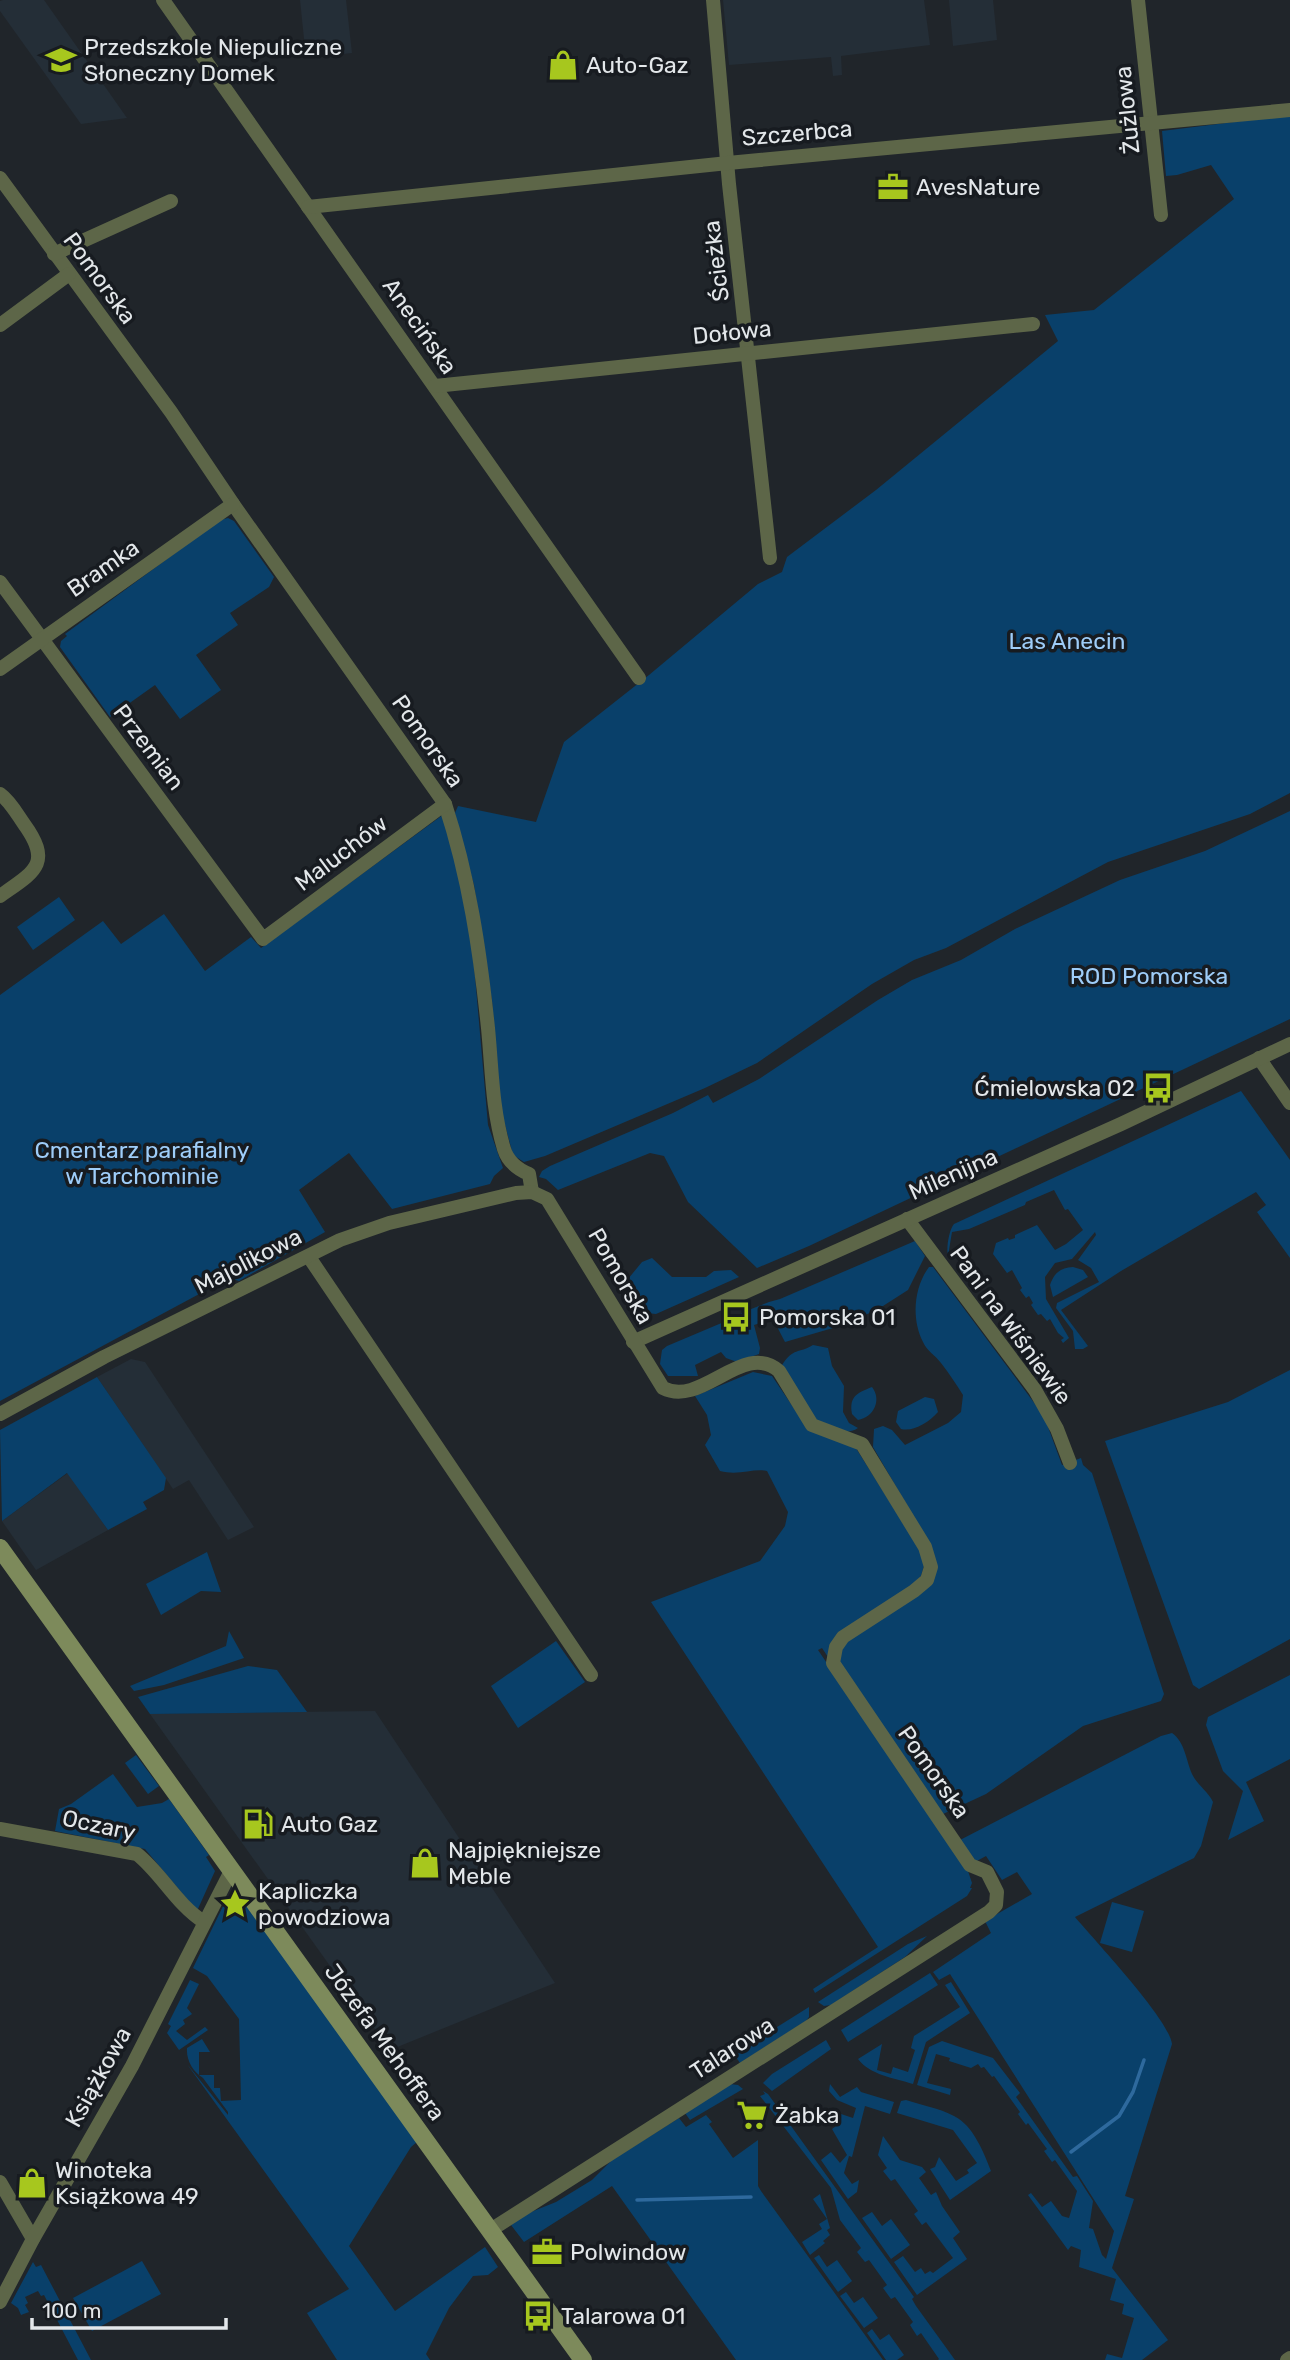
<svg xmlns="http://www.w3.org/2000/svg" width="1290" height="2360" font-family="Rubik,sans-serif">
  <style>
    .built { fill: #242e37 }
    .green { fill: #09406a }
    .lines { fill: none; stroke-linecap: round; stroke-linejoin: round }
    .stream { stroke: #2e699d; stroke-width: 3.5 }
    .street { stroke: #5d6648; stroke-width: 14 }
    .secondary { stroke: #7d8a5b; stroke-width: 18 }
    .labels { text-anchor: middle; stroke-width: 7; stroke-linejoin: round; paint-order: stroke }
    .poi-label { font-size: 23px; fill: #e3e7ea; stroke: #171b20; text-anchor: start }
    .street-label { font-size: 23px; fill: #e3e7ea; stroke: #171b20 }
    .park-label { font-size: 23px; fill: #9ecdf9; stroke: #171b20 }
  </style>
  <rect width="100%" height="100%" fill="#20252a"/>
  <g class="built">
    <polygon points="44,0 127,118 81,124 0,11 0,1 3,0"/>
    <polygon points="300,0 346,0 352,53 306,58"/>
    <polygon points="723,0 924,0 930,45 841,56 842,75 833,76 831,57 729,65"/>
    <polygon points="949,0 993,0 997,40 953,46"/>
    <polygon points="131,1359 145,1362 254,1527 228,1540 189,1480 173,1489 97,1377"/>
    <polygon points="68,1473 108,1530 36,1570 2,1521"/>
    <polygon points="375,1711 555,1983 390,2050 150,1714"/>
  </g>
  <g class="green">
    <polygon points="1290,115 1290,793 1250,814 1108,862 946,948 914,960 872,984 757,1063 705,1088 545,1156 524,1162 513,1155 501,1110 492,1001 474,885 457,826 455,813 458,806 536,822 564,742 649,675 758,584 782,572 787,557 876,490 1058,341 1045,315 1094,310 1234,199 1211,165 1177,175 1166,176 1162,131"/>
    <polygon points="228,518 234,521 274,577 269,587 230,613 238,625 196,655 221,690 180,719 155,685 110,717 60,647 61,641 67,636 65,634 220,520"/>
    <polygon points="1290,811 1290,1019 809,1246 757,1268 688,1202 664,1156 650,1153 558,1190 546,1179 539,1177 542,1171 550,1166 673,1113 708,1095 713,1103 759,1079 878,1000 912,980 961,960 1015,929 1120,880 1205,851"/>
    <polygon points="444,814 470,919 488,1125 503,1168 494,1176 490,1184 392,1209 349,1153 299,1190 325,1232 239,1281 229,1278 0,1401 0,995 103,921 121,944 164,914 205,971 251,937 261,948"/>
    <polygon points="59,897 75,920 33,950 17,927"/>
    <path d="M1241 1091 1290 1160V1258L1257 1212 1266 1205 1256 1192 1121 1271 1061 1310 1088 1346 1083 1349H1075L1073 1331 1056 1308 1057 1303 1099 1282 1091 1268 1078 1260 1096 1235 1095 1232 1072 1259 1055 1263 1045 1277 1046 1299 1069 1338 1063 1343 1061 1340 1064 1338 1058 1333 1050 1319 1047 1321 1041 1314 1038 1315 1031 1305 1033 1303 1029 1296 1026 1298 1020 1290 1022 1288 1012 1270 1007 1273 993 1254 996 1243 1008 1238 1009 1240 1015 1238V1235L1037 1225 1055 1250 1066 1244 1083 1230 1068 1209 1065 1210 1054 1190 1026 1202 1025 1205 969 1229 952 1232 948 1256C946 1248 949 1230 954 1224Z"/>
    <polygon points="915,1241 925,1256 908,1290 883,1306 850,1323 785,1342 773,1319 754,1325 760,1348 759,1354 737,1362 726,1358 721,1352 695,1365 698,1376 668,1376 660,1364 662,1350 667,1346 731,1319 733,1321 742,1317 741,1313 769,1302 780,1299"/>
    <path d="M652 1258 672 1277H706L714 1271 731 1270 739 1277 656 1314C630 1312 631 1298 622 1276L628 1279 642 1262Z"/>
    <path d="M929 1267H933L1044 1416 1062 1465 1081 1458 1083 1465 1092 1473 1164 1694 1161 1701 1083 1726 986 1794 943 1814 837 1664 839 1646 918 1595 930 1545 873 1447 874 1429 883 1426 892 1430 905 1445 948 1423 961 1412 963 1395C956 1384 949 1373 941 1363 935 1355 927 1351 923 1342 911 1319 914 1287 929 1267Z"/>
    <path d="M1073 1267 1083 1270 1088 1277 1053 1297 1050 1285C1054 1273 1060 1268 1073 1267Z"/>
    <path d="M813 1345 828 1348 832 1366 844 1386 843 1412 849 1423 858 1428C847 1436 828 1430 818 1421 810 1415 789 1376 782 1365 794 1347 798 1354 813 1345Z"/>
    <polygon points="1290,1370 1290,1639 1199,1689 1193,1685 1105,1441 1228,1402"/>
    <path d="M753 1372 772 1376 806 1426 854 1445 920 1550 924 1566 921 1576 912 1586 846 1629 830 1660 822 1648 818 1650 968 1871 972 1883 970 1888H972L967 1896 815 1993 813 1989 878 1947 651 1602 760 1561 785 1526 788 1512 767 1471C753 1468 739 1476 720 1471L705 1445 711 1435 707 1415 695 1396Z"/>
    <polygon points="97,1377 166,1478 164,1490 143,1502 147,1509 108,1530 67,1473 2,1521 0,1430"/>
    <path d="M872 1387C882 1400 874 1417 858 1420L852 1414C849 1396 857 1393 872 1387Z"/>
    <path d="M925 1397 934 1399 938 1412C929 1422 914 1432 901 1429L896 1422 898 1411Z"/>
    <polygon points="207,1552 221,1592 201,1591 161,1615 146,1584"/>
    <polygon points="229,1631 244,1658 164,1685 134,1691 130,1686 226,1646"/>
    <polygon points="556,1641 585,1682 518,1728 491,1686"/>
    <polygon points="248,1666 277,1670 307,1712 150,1714 138,1697"/>
    <polygon points="1290,1675 1290,1759 1246,1782 1264,1821 1228,1840 1243,1791 1223,1771 1206,1725 1208,1717"/>
    <path d="M1172 1733C1185 1742 1186 1760 1192 1774 1197 1785 1208 1791 1213 1802L1201 1846 1194 1858 1075 1917C1095 1941 1169 2019 1172 2044L1125 2196 1134 2199 1112 2268 1168 2340 1142 2360H1105L1107 2354 1122 2358 1134 2318 1122 2314 1124 2304 1110 2300 1116 2279 1079 2267 1081 2250 1071 2246 1068 2250 1028 2195 1031 2193 1042 2207 1051 2201 1062 2216 1069 2218 1077 2191 1055 2160 1052 2162 1044 2151 1047 2149 1028 2123 1026 2125 1018 2114 1020 2112 994 2076 992 2077 984 2067 981 2068 978 2064 971 2068 949 2061 950 2058 936 2054 927 2083 951 2089 950 2095 917 2085 929 2047 942 2041 993 2058 1020 2093 1016 2097 1073 2177 1077 2176 1093 2201 1089 2228 1093 2229 1102 2255 1106 2259 1114 2231 950 1974 939 1980 933 1972 991 1933 985 1921 1032 1894 1017 1872 1002 1880 986 1856 975 1862 960 1840 1161 1736Z"/>
    <polygon points="136,1755 159,1786 148,1794 125,1763"/>
    <polygon points="113,1774 137,1807 162,1803 169,1799 209,1855 206,1857 215,1871 197,1911 145,1849 55,1831 59,1809 71,1804"/>
    <path d="M230 1895 241 1899 251 1910 417 2142 411 2147 349 2246 395 2311 485 2247 498 2267 488 2275 473 2276 449 2308 426 2354 430 2360H337L307 2313 349 2289 187 2064 228 2115V2112L203 2078C193 2072 186 2060 187 2048L202 2039 210 2052H199V2075H214V2088H220L221 2101 241 2100 239 2019 207 1976 193 1968 226 1900 228 1905 235 1907 237 1905 228 1897Z"/>
    <polygon points="1112,1902 1144,1911 1132,1952 1100,1943"/>
    <polygon points="927,1936 905,1957 831,2005 824,2006 818,2002 908,1944"/>
    <polygon points="930,1973 938,1985 848,2042 841,2030"/>
    <polygon points="190,1980 199,1984 187,2008 192,2014 183,2020 185,2024 176,2031 187,2040 205,2027 208,2030 179,2050 167,2033 171,2026 168,2024"/>
    <path d="M951 1982 970 2013 926 2042 913 2084C894 2078 870 2075 858 2059L882 2044 877 2070 891 2074 893 2067 908 2072 915 2050 911 2048 914 2036 960 2007 945 1985Z"/>
    <polygon points="809,2007 809,2017 806,2021 740,2063 734,2054"/>
    <polygon points="826,2040 831,2049 772,2091 763,2083 772,2074"/>
    <polygon points="730,2084 738,2085 743,2089 690,2120 685,2113"/>
    <polygon points="830,2084 840,2097 857,2087 861,2092 894,2102 890,2114 865,2106 852,2157 849,2156 844,2173 852,2184 859,2180 857,2192 848,2199 821,2160 831,2152 840,2163 847,2155 832,2129 839,2124 829,2110 853,2118 856,2108 837,2100 829,2091"/>
    <polygon points="763,2091 768,2094 914,2297 912,2299 916,2306 955,2360 938,2360 939,2359 921,2333 917,2336 910,2325 913,2322 895,2297 891,2299 883,2288 887,2285 869,2260 865,2262 857,2252 861,2248 840,2220 831,2188 760,2096 765,2094"/>
    <path d="M906 2100C921 2105 939 2108 954 2116 973 2125 984 2153 991 2171L950 2200 930 2169 935 2167 939 2157 956 2181 969 2173 967 2170 977 2163 953 2130 897 2113 901 2101Z"/>
    <polygon points="706,2115 712,2122 709,2124 733,2158 758,2140 758,2186 761,2191 883,2360 736,2360 612,2186 524,2242 511,2225 526,2214 556,2202 592,2180 612,2160 679,2118 686,2127"/>
    <polygon points="883,2136 900,2160 922,2167 926,2172 919,2178 931,2195 936,2192 942,2206 960,2232 953,2238 967,2259 917,2295 894,2262 903,2256 915,2272 921,2268 925,2274 930,2271 933,2273 953,2258 926,2222 922,2225 914,2214 918,2211 895,2179 891,2181 883,2171 887,2168 878,2155"/>
    <polygon points="820,2194 830,2228 827,2230 830,2235 823,2241 825,2243 810,2255 802,2242 822,2229 819,2224 827,2219 813,2199"/>
    <polygon points="872,2212 882,2226 891,2219 910,2245 891,2259 862,2218"/>
    <polygon points="819,2255 827,2267 837,2260 852,2281 838,2292 814,2258"/>
    <polygon points="142,2261 161,2294 92,2331 73,2298"/>
    <polygon points="33,2262 36,2267 41,2265 91,2360 78,2360 44,2295 41,2296 38,2291 25,2297 28,2303 25,2305 29,2312 21,2315 18,2308 11,2303"/>
    <polygon points="846,2292 854,2303 863,2297 878,2318 864,2328 840,2296"/>
    <polygon points="872,2329 880,2340 889,2334 904,2355 897,2360 886,2360 867,2333"/>
  </g>
  <g class="lines">
    <g class="stream">
      <polyline points="1071,2152 1119,2116 1133,2092 1144,2060"/>
      <polyline points="637,2200 751,2197"/>
    </g>
    <g class="street">
      <polyline points="163,0 639,678"/>
      <polyline points="713,0 729,184 770,558"/>
      <polyline points="1138,0 1161,215"/>
      <path d="M0 178 171 412 233 504 445 804C469 877 480 951 488 1028 492 1069 492 1109 504 1149 508 1162 517 1169 529 1174L532 1192"/>
      <polyline points="308,207 728,163 1290,110"/>
      <polyline points="54,254 171,201"/>
      <polyline points="0,325 69,274"/>
      <polyline points="435,386 1033,324"/>
      <polyline points="0,582 263,939 445,804"/>
      <polyline points="0,669 233,504"/>
      <path d="M0 794C10 801 17 814 24 824 53 864 34 872 0 896"/>
      <polyline points="1259,1058 1290,1103"/>
      <polyline points="907,1219 1035,1390 1057,1429 1070,1463"/>
      <polyline points="309,1257 591,1675"/>
      <polyline points="633,1342 1121,1124 1290,1044"/>
      <path d="M0 1414 104 1357 340 1240 389 1223 516 1193 532 1192 547 1199 663 1388C702 1408 743 1340 779 1371L812 1425 862 1444 925 1547 931 1567 927 1580 914 1591 843 1637 836 1647 833 1663 970 1865 987 1872 997 1892 996 1905 989 1912 489 2231"/>
      <path d="M0 1829 137 1854C162 1874 176 1904 204 1922"/>
      <polyline points="0,2182 33,2239"/>
      <polyline points="0,2302 33,2239 132,2066 231,1871"/>
      <polyline points="1287,2360 1290,2358"/>
    </g>
    <polyline class="secondary" points="0,1548 583,2360"/>
  </g>
  <defs>
    <g id="school-bare" transform="scale(2.415)"><path d="M0-5L7-2L0 1L-7-2ZM-4 1L0 2.5L4 1V4Q0 6-4 4Z" fill="#a7c71e" stroke="#171b20" stroke-width="2.5" paint-order="stroke"/></g>
    <g id="shop-bare" transform="scale(2.415)"><path d="M-5-2.5h2.3a2.7 3.5 0 0 1 5.4 0H5L5.5 6h-11ZM-1.5-2.5h3a1.5 2.3 0 0 0-3 0Z" fill="#a7c71e" stroke="#171b20" stroke-width="2.5" paint-order="stroke"/></g>
    <g id="office-bare" transform="scale(2.415)"><path d="M-6-3h4V-5.5h4V-3h4V5H-6ZM-1-4.5V-3h2v-1.5ZM-6 0V1H6V0Z" fill="#a7c71e" stroke="#171b20" stroke-width="2.5" paint-order="stroke"/></g>
    <g id="bus-bare" transform="scale(2.415)"><path d="M-5-6H5V4H4V6H2V4H-2V6H-4V4H-5ZM-3.5-4V0h7V-4ZM-3.5 1.2v1.5H-2V1.2ZM2 1.2v1.5H3.5V1.2Z" fill="#a7c71e" stroke="#171b20" stroke-width="2.5" paint-order="stroke"/></g>
    <g id="fuel-bare" transform="scale(2.415)"><path d="M-5.5-6h7V0h2V4h1.3V-2.5L3-4.5l.8-.8L6-3V5H2.5V1h-1V6h-7ZM-4.2-4.7v3.2H.2V-4.7Z" fill="#a7c71e" stroke="#171b20" stroke-width="2.5" paint-order="stroke"/></g>
    <g id="sight-bare" transform="scale(2.415)"><path d="M0-6L1.8-2.2L6-1.7L2.9 1.2L3.7 5.4L0 3.3L-3.7 5.4L-2.9 1.2L-6-1.7L-1.8-2.2Z" fill="#a7c71e" stroke="#171b20" stroke-width="2.5" paint-order="stroke"/></g>
    <g id="supermarket-bare" transform="scale(2.415)"><path d="M-6-5.5h2.5l.6 2H6L4.5 2H-2.5L-4.4-4H-6ZM-1.5 3.2a1.3 1.3 0 1 0 .1 0ZM3 3.2a1.3 1.3 0 1 0 .1 0Z" fill="#a7c71e" stroke="#171b20" stroke-width="2.5" paint-order="stroke"/></g>
  </defs>
  <g fill-rule="evenodd">
    <use href="#school-bare" x="61" y="60"/>
    <use href="#shop-bare" x="563" y="65"/>
    <use href="#office-bare" x="893" y="187"/>
    <use href="#bus-bare" x="1158" y="1088"/>
    <use href="#bus-bare" x="736" y="1317"/>
    <use href="#fuel-bare" x="258" y="1824"/>
    <use href="#shop-bare" x="425" y="1863"/>
    <use href="#sight-bare" x="235" y="1904"/>
    <use href="#supermarket-bare" x="752" y="2115"/>
    <use href="#shop-bare" x="32" y="2183"/>
    <use href="#office-bare" x="547" y="2252"/>
    <use href="#bus-bare" x="538" y="2316"/>
  </g>
  <g class="labels">
    <g class="poi-label">
      <text x="84" y="55">Przedszkole Niepuliczne<tspan x="84" dy="26">Słoneczny Domek</tspan></text>
      <text x="586" y="73">Auto-Gaz</text>
      <text x="916" y="195">AvesNature</text>
      <text x="1135" y="1096" text-anchor="end">Ćmielowska 02</text>
      <text x="759" y="1325">Pomorska 01</text>
      <text x="281" y="1832">Auto Gaz</text>
      <text x="448" y="1858">Najpiękniejsze<tspan x="448" dy="26">Meble</tspan></text>
      <text x="258" y="1899">Kapliczka<tspan x="258" dy="26">powodziowa</tspan></text>
      <text x="775" y="2123">Żabka</text>
      <text x="55" y="2178">Winoteka<tspan x="55" dy="26">Książkowa 49</tspan></text>
      <text x="570" y="2260">Polwindow</text>
      <text x="561" y="2324">Talarowa 01</text>
    </g>
    <g class="street-label">
      <text transform="translate(1127 110) rotate(-96)" y="8">Żużlowa</text>
      <text transform="translate(797 133) rotate(-5)" y="8">Szczerbca</text>
      <text transform="translate(716 261) rotate(-97)" y="8">Ścieżka</text>
      <text transform="translate(100 278) rotate(54)" y="8">Pomorska</text>
      <text transform="translate(420 326) rotate(55)" y="8">Anecińska</text>
      <text transform="translate(732 332) rotate(-6)" y="8">Dołowa</text>
      <text transform="translate(103 568) rotate(-35)" y="8">Bramka</text>
      <text transform="translate(428 741) rotate(55)" y="8">Pomorska</text>
      <text transform="translate(149 747) rotate(53)" y="8">Przemian</text>
      <text transform="translate(341 853) rotate(-37)" y="8">Maluchów</text>
      <text transform="translate(953 1174) rotate(-24)" y="8">Milenijna</text>
      <text transform="translate(248 1261) rotate(-27)" y="8">Majolikowa</text>
      <text transform="translate(621 1276) rotate(60)" y="8">Pomorska</text>
      <text transform="translate(1011 1325) rotate(54)" y="8">Pani na Wiśniewie</text>
      <text transform="translate(934 1772) rotate(55)" y="8">Pomorska</text>
      <text transform="translate(99 1825) rotate(12)" y="8">Oczary</text>
      <text transform="translate(385 2042) rotate(54)" y="8">Józefa Mehoffera</text>
      <text transform="translate(732 2048) rotate(-33)" y="8">Talarowa</text>
      <text transform="translate(98 2077) rotate(-61)" y="8">Książkowa</text>
    </g>
    <g class="park-label">
      <text x="1067" y="649">Las Anecin</text>
      <text x="1149" y="984">ROD Pomorska</text>
      <text x="142" y="1158">Cmentarz parafialny<tspan x="142" dy="26">w Tarchominie</tspan></text>
    </g>
  </g>
  <path d="M32 2318v10h194v-10" fill="none" stroke="#e3e7ea" stroke-width="3.5"/>
  <text x="42" y="2318" font-size="21" fill="#e3e7ea" stroke="#171b20" stroke-width="5" paint-order="stroke">100 m</text>
</svg>
